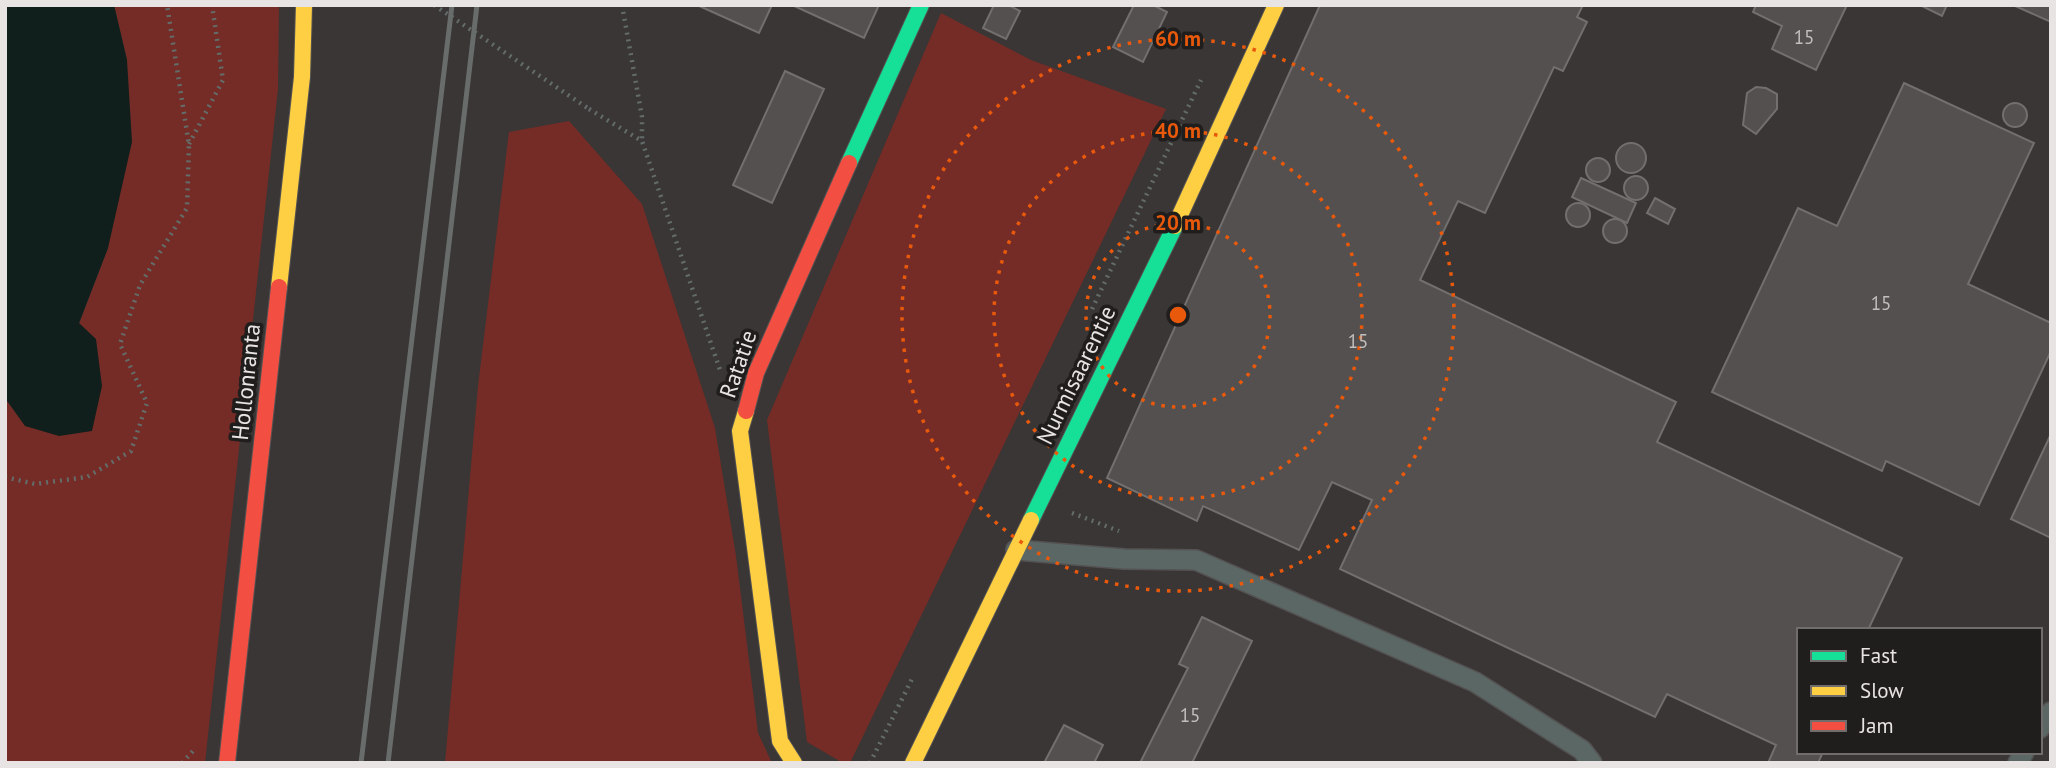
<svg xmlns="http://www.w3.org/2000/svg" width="2056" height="768" font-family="'PT Sans',sans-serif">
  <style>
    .green { fill: #762c26 }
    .water { fill: #101f1c }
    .building { fill: #53504f; stroke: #726f6e; stroke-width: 2 }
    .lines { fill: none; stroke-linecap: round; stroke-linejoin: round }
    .lane-casing { stroke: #545252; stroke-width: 22 }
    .fast-casing { stroke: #545252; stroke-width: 18 }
    .slow-casing { stroke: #545252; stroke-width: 18 }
    .jam-casing { stroke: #545252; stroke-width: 18 }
    .path { stroke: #646c69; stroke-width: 4.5; stroke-dasharray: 2 5; stroke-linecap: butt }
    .lane { stroke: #5a6765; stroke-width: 19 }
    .fast { stroke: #16e098; stroke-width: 16 }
    .slow { stroke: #ffcf43; stroke-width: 16 }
    .jam { stroke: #f24e42; stroke-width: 16 }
    .rail { stroke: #686d6b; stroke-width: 5 }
    .path-bridge { stroke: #646c69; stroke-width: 4.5; stroke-dasharray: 2 5; stroke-linecap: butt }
    .ring { fill: none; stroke: #e8590c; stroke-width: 3.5; stroke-dasharray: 3.5 7 }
    .labels { text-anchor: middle; stroke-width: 7; stroke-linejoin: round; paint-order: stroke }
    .number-label { font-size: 19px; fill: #c3bfbe }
    .street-label { font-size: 23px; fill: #e8e4e3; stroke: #201d1d }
    .centre { fill: #e8590c; stroke: #201d1d; stroke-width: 3.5 }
    .ring-label { font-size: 21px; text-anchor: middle; font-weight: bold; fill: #e8590c; stroke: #201d1d; stroke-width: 7; stroke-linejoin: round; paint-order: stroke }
  </style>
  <rect width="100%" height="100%" fill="#393635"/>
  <g class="green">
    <polygon points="114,5 279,5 278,89 205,763 5,763 5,398 26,426 79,324 108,248 127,60"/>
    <polygon points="941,13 1031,60 1166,109 850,763 843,763 807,742 767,420"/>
    <polygon points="569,121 642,204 715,428 736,556 758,733 772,763 445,763 478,386 509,132"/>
  </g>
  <polygon class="water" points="5,5 114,5 127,60 132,142 108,248 79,323 96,339 102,386 92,431 59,436 25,426 5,398"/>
  <g class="building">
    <polygon points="697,5 772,5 759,33"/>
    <polygon points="792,5 879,5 864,38"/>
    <polygon points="994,5 1008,5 1020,11 1006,39 983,28"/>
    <polygon points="1134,5 1153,5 1167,12 1143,62 1113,47"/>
    <polygon points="1320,5 1583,5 1577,17 1587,22 1563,71 1554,67 1485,213 1458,201 1420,280 1676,402 1657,442 1902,558 1868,630 1799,630 1799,752 1823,752 1818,763 1768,763 1776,745 1667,694 1655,717 1340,569 1372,500 1332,482 1299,550 1203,506 1197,521 1107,478"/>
    <polygon points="1756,5 1847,5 1816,70 1772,49 1782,26 1753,12"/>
    <polygon points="1920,5 1947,5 1942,16"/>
    <polygon points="2013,5 2051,5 2051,22"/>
    <polygon points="785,71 824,89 772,203 733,185"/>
    <polygon points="1904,83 2034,143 1968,284 2051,323 2051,351 1979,505 1886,461 1882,471 1712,392 1798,208 1837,226"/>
    <polygon points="1756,87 1766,88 1777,94 1777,109 1756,134 1743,125 1747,93"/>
    <circle cx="2015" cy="115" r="12"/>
    <circle cx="1631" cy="158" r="15"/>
    <circle cx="1598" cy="170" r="12"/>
    <circle cx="1636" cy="188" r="12"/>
    <polygon points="1581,178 1636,203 1627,223 1572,197"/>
    <polygon points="1655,198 1675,209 1668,224 1647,213"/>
    <circle cx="1578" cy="215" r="12"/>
    <circle cx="1615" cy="231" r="12"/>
    <polygon points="2051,434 2051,538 2011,519"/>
    <polygon points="1202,617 1252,641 1192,763 1140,763 1188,668 1179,664"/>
    <polygon points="1064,725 1103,745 1094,763 1044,763"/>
  </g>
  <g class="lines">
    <g class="lane-casing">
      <g id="lane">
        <polyline points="1016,550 1124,559 1196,560 1475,682 1582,750 1592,763"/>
        <polyline points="2040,728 2051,712"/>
        <polyline points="2018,763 2024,752"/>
      </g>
    </g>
    <g class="fast-casing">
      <g id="fast">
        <polyline points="849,163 921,5"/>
        <polyline points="1031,520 1175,226"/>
      </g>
    </g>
    <g class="slow-casing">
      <g id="slow">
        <polyline points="1175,226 1276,5"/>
        <polyline points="279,287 302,77 304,5"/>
        <polyline points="746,411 740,431 780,741 794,763"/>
        <polyline points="913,763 1031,520"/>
      </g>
    </g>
    <g class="jam-casing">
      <g id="jam">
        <polyline points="746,411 756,373 849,163"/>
        <polyline points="227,763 279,287"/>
      </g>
    </g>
    <g class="path">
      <polyline points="622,5 642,117 642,140"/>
      <polyline points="589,109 642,141 720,370"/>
      <polyline points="189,144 223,80 212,5"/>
      <polyline points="1092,309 1201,80"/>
      <polyline points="5,477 35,484 87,477 131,451 147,403 120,344 140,285 187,208 189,145 167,5"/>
      <polyline points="1072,513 1119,531"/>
      <polyline points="182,763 193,751"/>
      <polyline points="870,763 912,679"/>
    </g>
    <use href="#lane" class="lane"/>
    <use href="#fast" class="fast"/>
    <use href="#slow" class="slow"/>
    <use href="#jam" class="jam"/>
    <g class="rail">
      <polyline points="361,763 452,5"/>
      <polyline points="388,763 477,5"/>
    </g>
    <polyline class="path-bridge" points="434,5 589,109"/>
  </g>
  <g class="ring">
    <circle cx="1178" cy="315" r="92"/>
    <circle cx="1178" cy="315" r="184"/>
    <circle cx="1178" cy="315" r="276"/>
  </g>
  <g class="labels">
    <g class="number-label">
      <text x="1804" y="44">15</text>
      <text x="1881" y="310">15</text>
      <text x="1358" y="348">15</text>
      <text x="1190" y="722">15</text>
    </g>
    <g class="street-label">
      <text transform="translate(738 364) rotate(-71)" y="8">Ratatie</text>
      <text transform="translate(1076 375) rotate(-64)" y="8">Nurmisaarentie</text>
      <text transform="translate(246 382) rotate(-84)" y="8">Hollonranta</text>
    </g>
  </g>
  <circle cx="1178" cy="315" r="10" class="centre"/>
  <g class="ring-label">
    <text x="1178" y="46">60 m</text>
    <text x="1178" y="138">40 m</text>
    <text x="1178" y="230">20 m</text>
  </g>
  <rect width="2056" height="768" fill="none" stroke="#e8e4e3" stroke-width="14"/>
  <rect x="1797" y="628" width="245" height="126" fill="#201d1d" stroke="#706d6c" stroke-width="2"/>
  <rect x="1811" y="651" width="35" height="10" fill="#16e098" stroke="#706d6c" stroke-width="2"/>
  <text x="1860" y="663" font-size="21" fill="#e8e4e3">Fast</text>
  <rect x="1811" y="686" width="35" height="10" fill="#ffcf43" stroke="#706d6c" stroke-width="2"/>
  <text x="1860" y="698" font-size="21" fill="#e8e4e3">Slow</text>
  <rect x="1811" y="721" width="35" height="10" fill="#f24e42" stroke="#706d6c" stroke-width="2"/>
  <text x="1860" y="733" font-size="21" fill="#e8e4e3">Jam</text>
</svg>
